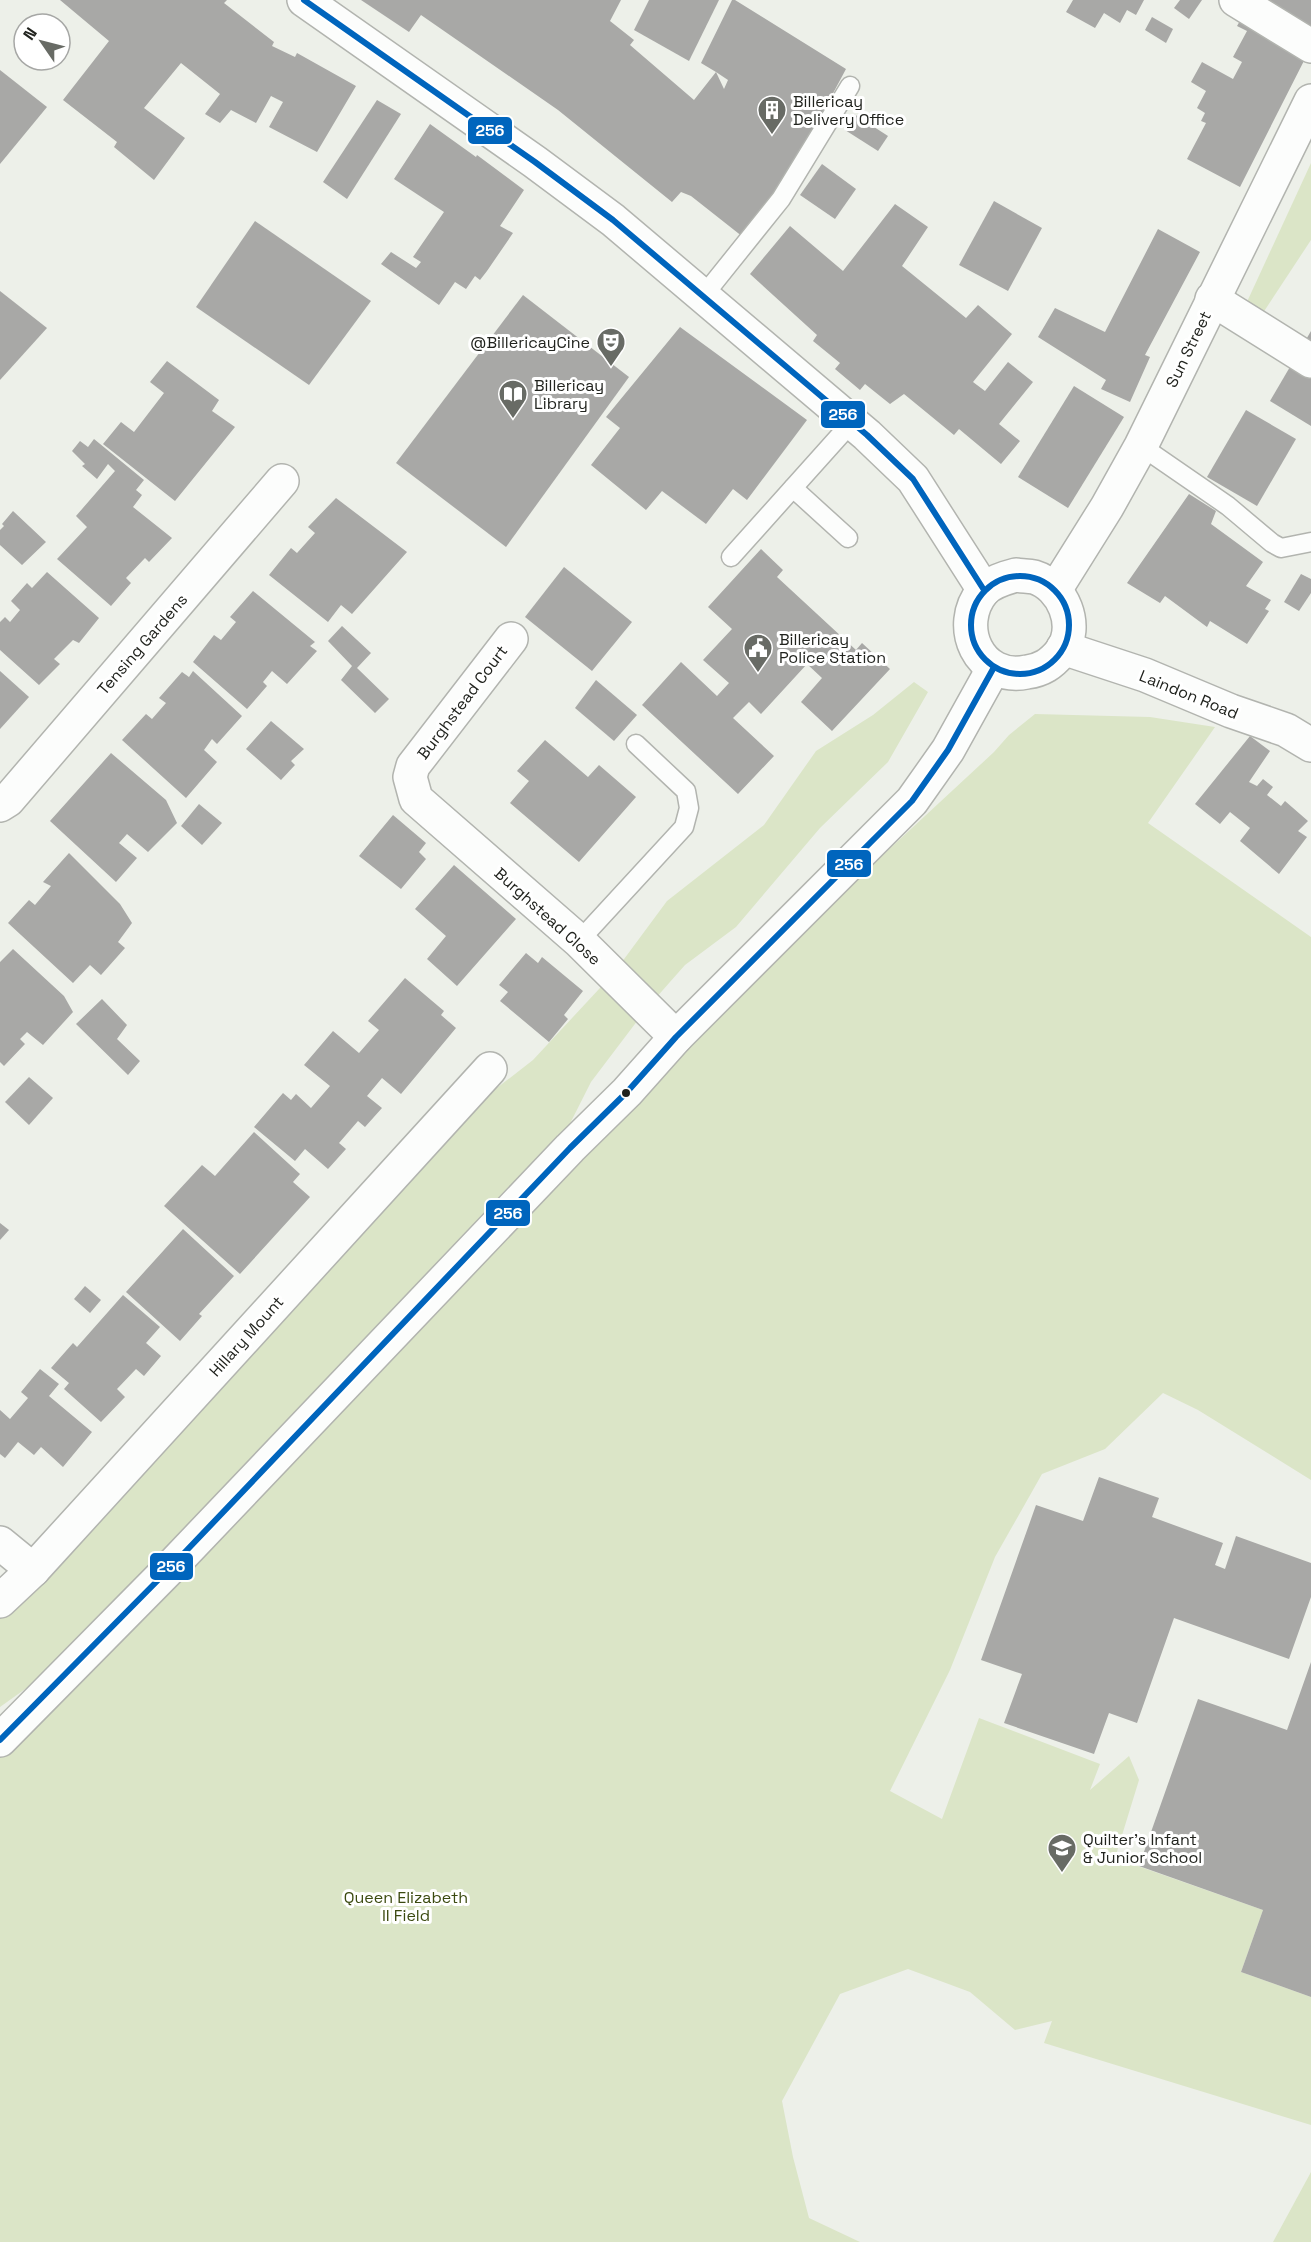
<svg xmlns="http://www.w3.org/2000/svg" width="1311" height="2242" font-family="'Space Grotesk',sans-serif">
  <style>
    .green { fill: #dbe5c7 }
    .building { fill: #a8a8a6; fill-rule: evenodd }
    .lines { fill: none; stroke-linecap: round; stroke-linejoin: round }
    .service-casing { stroke: #b2b4af; stroke-width: 21 }
    .minor-casing { stroke: #b2b4af; stroke-width: 36 }
    .secondary-casing { stroke: #b2b4af; stroke-width: 36 }
    .primary-casing { stroke: #b2b4af; stroke-width: 36 }
    .service { stroke: #fcfdfc; stroke-width: 18 }
    .minor { stroke: #fcfdfc; stroke-width: 33 }
    .secondary { stroke: #fcfdfc; stroke-width: 33 }
    .primary { stroke: #fcfdfc; stroke-width: 33 }
    .bus-1-casing { stroke: #fff; stroke-width: 10 }
    .bus-1 { stroke: #0065bd; stroke-width: 6 }
    .bus-dot { fill: #21231e; stroke: #fff; stroke-width: 2 }
    .labels { text-anchor: middle; stroke-width: 6; stroke-linejoin: round; paint-order: stroke }
    .poi-label { font-size: 16px; fill: #21231e; stroke: #fff; text-anchor: start }
    .street-label { font-size: 16px; fill: #21231e; stroke: #fff }
    .park-label { font-size: 16px; fill: #3b4a10; stroke: #fff }
    .line-badge { stroke: #fff; stroke-width: 2 }
    .badge-label { font-size: 16px; text-anchor: middle; font-weight: bold; fill: #fff }
  </style>
  <rect width="100%" height="100%" fill="#edf0e9"/>
  <g class="green">
    <polygon points="1311,163 1311,240 1255,325 1240,317"/>
    <polygon points="914,682 928,692 888,762 820,828 736,927 685,965 647,1008 591,1082 544,1175 627,1092 994,752 1009,735 1035,714 1150,717 1215,727 1148,823 1311,937 1311,1480 1198,1410 1163,1393 1105,1449 1042,1474 995,1557 950,1670 890,1791 942,1819 979,1718 1100,1764 1090,1790 1129,1756 1139,1780 1115,1858 1263,1910 1241,1972 1311,1997 1311,2125 1044,2043 1052,2021 1015,2030 970,1992 908,1969 840,1994 782,2101 793,2157 809,2218 860,2242 0,2242 0,1740 105,1632 0,1707 0,1601 457,1119 533,1060 613,974 667,901 764,825 816,751 873,715"/>
    <polygon points="1311,2172 1311,2242 1273,2242"/>
  </g>
  <g class="building">
    <polygon points="60,0 227,0 224,3 274,42 272,46 295,57 297,53 356,86 317,152 269,127 283,102 271,96 256,123 231,110 220,123 205,114 220,94 181,63 144,108 185,138 154,180 114,147 117,142 63,100 109,41"/>
    <path d="M361 0H621L610 21 634 40 630 45 694 100 716 72 701 63 732 0H735L846 69 778 196 743 237 691 196 681 192 672 202 558 110 421 15 409 32ZM716 72 728 80 724 89Z"/>
    <polygon points="649,0 719,0 689,61 634,30"/>
    <polygon points="1073,0 1144,0 1136,15 1127,10 1120,23 1104,13 1095,28 1066,12"/>
    <polygon points="1180,0 1202,0 1189,19 1174,8"/>
    <polygon points="1252,0 1311,0 1311,47 1240,187 1187,159 1206,123 1201,121 1205,113 1197,108 1206,91 1191,82 1202,62 1233,79 1242,62 1233,57 1247,31 1237,26"/>
    <polygon points="1152,17 1173,29 1166,43 1145,30"/>
    <polygon points="0,70 47,107 0,164"/>
    <polygon points="377,100 401,114 347,199 323,182"/>
    <polygon points="854,114 888,136 878,151 845,130"/>
    <polygon points="430,124 476,157 477,155 524,190 500,226 513,233 487,271 480,280 475,276 466,289 455,282 439,305 381,264 391,252 416,268 421,262 413,257 444,212 394,179"/>
    <polygon points="822,164 856,189 835,219 800,195"/>
    <polygon points="994,201 1042,228 1008,291 959,265"/>
    <polygon points="895,204 928,227 902,266 966,318 978,305 1012,334 973,382 985,391 1008,362 1033,382 999,424 1020,441 1001,464 959,429 954,435 904,394 890,404 865,384 860,390 835,369 840,363 813,341 817,335 750,274 790,226 843,271"/>
    <polygon points="255,221 371,301 309,385 196,307"/>
    <polygon points="1158,229 1200,252 1145,355 1150,357 1130,402 1101,389 1106,380 1038,337 1055,308 1105,332"/>
    <polygon points="0,291 47,328 0,380"/>
    <polygon points="523,295 629,377 506,547 396,463"/>
    <polygon points="680,327 807,420 747,500 733,489 706,524 662,491 646,510 591,465 620,428 606,417"/>
    <polygon points="1311,331 1311,426 1270,401"/>
    <polygon points="167,361 219,400 212,411 235,427 175,501 103,444 121,422 134,432 164,393 150,382"/>
    <polygon points="1074,386 1124,417 1068,508 1018,477"/>
    <polygon points="1246,410 1296,439 1257,506 1207,477"/>
    <polygon points="94,439 144,480 136,490 142,495 133,507 172,538 149,562 145,558 126,578 131,583 111,606 57,559 87,527 76,516 115,471 108,464 97,479 82,466 85,464 72,451 80,441 88,447"/>
    <polygon points="1189,494 1216,511 1211,524 1263,562 1246,586 1271,600 1265,609 1269,611 1247,644 1210,621 1207,627 1165,596 1160,603 1127,583"/>
    <polygon points="336,498 407,552 352,614 341,605 328,622 269,575 291,548 297,553 315,533 308,527"/>
    <polygon points="13,511 46,542 22,565 0,545 0,530 4,526 2,524"/>
    <polygon points="761,549 783,570 777,577 856,650 862,643 890,669 832,731 801,702 822,678 807,664 761,714 749,702 733,718 774,756 738,794 642,705 681,662 717,696 729,683 703,660 732,629 708,607"/>
    <polygon points="564,567 632,622 592,671 525,617"/>
    <polygon points="47,572 99,618 79,643 73,640 54,659 60,664 39,685 0,650 0,622 5,617 10,622 20,610 11,601 27,583 32,588"/>
    <polygon points="1301,574 1311,579 1311,593 1299,611 1284,602"/>
    <polygon points="253,591 315,642 310,646 317,651 287,684 272,671 263,682 267,686 247,709 193,662 214,635 221,640 236,622 230,617"/>
    <polygon points="342,626 371,653 357,668 389,699 375,713 341,680 352,666 328,641"/>
    <polygon points="0,671 29,697 0,729"/>
    <polygon points="193,671 242,716 217,744 212,739 204,750 217,762 186,798 122,740 146,714 152,719 166,703 159,698 182,672 189,677"/>
    <polygon points="596,680 637,715 614,741 575,708"/>
    <polygon points="271,721 304,749 291,761 295,765 281,780 246,749"/>
    <polygon points="1250,736 1270,751 1249,782 1257,786 1263,779 1273,787 1267,795 1281,806 1285,801 1308,821 1298,831 1307,837 1279,874 1240,841 1250,828 1230,812 1220,824 1195,804"/>
    <polygon points="545,740 588,777 599,765 636,797 579,862 510,803 529,781 517,771"/>
    <polygon points="111,753 166,800 177,823 148,852 127,834 119,843 137,858 116,882 50,821"/>
    <polygon points="199,804 222,823 202,845 181,826"/>
    <polygon points="393,815 426,843 419,852 426,859 401,889 359,856"/>
    <polygon points="69,853 120,904 132,923 118,942 125,948 101,975 90,965 73,983 8,923 29,900 35,905 51,886 43,882"/>
    <polygon points="454,865 516,919 457,986 427,959 446,936 415,909"/>
    <polygon points="13,949 64,996 73,1012 43,1045 27,1032 20,1039 25,1044 4,1066 0,1062 0,962"/>
    <polygon points="526,953 538,963 542,957 583,991 564,1015 568,1019 549,1042 500,1001 508,992 499,985"/>
    <polygon points="405,978 444,1011 441,1015 456,1028 401,1094 382,1078 367,1096 382,1108 365,1127 358,1121 339,1143 346,1149 328,1169 305,1149 295,1161 254,1127 283,1093 291,1100 296,1094 311,1108 330,1086 304,1065 333,1031 359,1053 379,1030 368,1021"/>
    <polygon points="102,999 127,1025 117,1039 140,1061 128,1075 76,1024"/>
    <polygon points="29,1077 53,1098 29,1125 5,1102"/>
    <polygon points="254,1132 300,1174 293,1182 310,1197 240,1274 164,1206 202,1165 215,1176"/>
    <polygon points="0,1223 9,1230 0,1240"/>
    <polygon points="183,1229 234,1276 199,1314 202,1316 180,1341 126,1292"/>
    <polygon points="85,1286 101,1300 90,1313 74,1299"/>
    <polygon points="123,1295 160,1327 146,1343 161,1356 144,1376 136,1369 117,1389 125,1397 101,1422 64,1389 69,1383 51,1368 73,1343 77,1347"/>
    <polygon points="40,1369 59,1384 49,1396 92,1432 63,1467 41,1447 34,1455 18,1442 5,1458 0,1454 0,1410 10,1419 28,1398 21,1392"/>
    <polygon points="1099,1477 1159,1498 1152,1517 1223,1543 1215,1565 1225,1569 1236,1536 1311,1563 1311,1597 1289,1659 1174,1618 1137,1723 1109,1713 1094,1754 1004,1723 1022,1674 981,1660 1036,1505 1083,1521"/>
    <polygon points="1311,1662 1311,1997 1241,1972 1263,1910 1139,1866 1198,1699 1287,1730"/>
  </g>
  <g class="lines">
    <g class="service-casing">
      <g id="service">
        <polyline points="704,295 781,199 850,86"/>
        <polyline points="1141,446 1228,506 1272,543 1281,548 1311,542"/>
        <polyline points="793,488 848,538"/>
        <polyline points="731,557 852,422"/>
        <polyline points="579,941 684,827 689,808 686,791 636,744"/>
      </g>
    </g>
    <g class="minor-casing">
      <g id="minor">
        <polyline points="1236,0 1311,46"/>
        <polyline points="1212,299 1311,361"/>
        <polyline points="511,639 413,766 410,777 416,799 579,941 676,1037"/>
        <polyline points="0,805 8,800 282,481"/>
        <polyline points="0,1543 33,1570"/>
        <polyline points="0,1601 33,1570 490,1069"/>
      </g>
    </g>
    <g class="secondary-casing">
      <polyline id="secondary" points="304,0 535,162 613,220 867,435 913,479 984,590"/>
    </g>
    <g class="primary-casing">
      <g id="primary">
        <path d="M1016 575C1021 576 1028 576 1034 577 1063 586 1080 626 1061 652 1051 664 1042 670 1027 672 979 682 954 626 983 591 991 582 1005 578 1016 575Z"/>
        <polyline points="1055,590 1107,507 1141,446 1311,101"/>
        <polyline points="1063,648 1145,675 1231,711 1286,730 1311,745"/>
        <polyline points="0,1740 167,1571 570,1148 627,1092 676,1037 912,801 948,750 993,669"/>
      </g>
    </g>
    <use href="#service" class="service"/>
    <use href="#minor" class="minor"/>
    <use href="#secondary" class="secondary"/>
    <use href="#primary" class="primary"/>
    <g class="bus-1-casing">
      <g id="bus-1">
        <polyline points="304,0 535,162 613,220 867,435 913,479 984,590"/>
        <circle cx="1020" cy="625" r="49"/>
        <polyline points="0,1740 167,1571 570,1148 627,1092 676,1037 912,801 948,750 993,669"/>
      </g>
    </g>
    <use href="#bus-1" class="bus-1"/>
  </g>
  <defs>
    <g id="building-pin" transform="scale(1.5)"><path d="M0 17L-7.5 6A9.5 9.5 0 1 1 7.5 6Z" fill="#686b65" stroke="#fff"/><path d="M-4-6H4V6H1V3H-1V6H-4ZM-2.5-4.3h1.7v1.8h-1.7ZM.8-4.3h1.7v1.8H.8ZM-2.5-1h1.7V.8h-1.7ZM.8-1h1.7V.8H.8Z" fill="#fff"/></g>
    <g id="theatre-pin" transform="scale(1.5)"><path d="M0 17L-7.5 6A9.5 9.5 0 1 1 7.5 6Z" fill="#686b65" stroke="#fff"/><path d="M-5-5.5Q0-4 5-5.5V0Q5 5 0 6Q-5 5-5 0ZM-3.3-2.5H-1v1.5H-3.3ZM1-2.5H3.3v1.5H1ZM-2.8 1Q0 5.5 2.8 1Z" fill="#fff"/></g>
    <g id="library-pin" transform="scale(1.5)"><path d="M0 17L-7.5 6A9.5 9.5 0 1 1 7.5 6Z" fill="#686b65" stroke="#fff"/><path d="M-6-4Q-3-5.5-.7-3.5V5Q-3 3-6 4ZM6-4Q3-5.5 .7-3.5V5Q3 3 6 4Z" fill="#fff"/></g>
    <g id="civic-pin" transform="scale(1.5)"><path d="M0 17L-7.5 6A9.5 9.5 0 1 1 7.5 6Z" fill="#686b65" stroke="#fff"/><path d="M-.6-6.5H3V-4.5H.6V-3L4-1V1h2V6H-6V1h2V-1L-.6-3ZM-1.2 2.5V6h2.4V2.5Z" fill="#fff"/></g>
    <g id="school-pin" transform="scale(1.5)"><path d="M0 17L-7.5 6A9.5 9.5 0 1 1 7.5 6Z" fill="#686b65" stroke="#fff"/><path d="M0-5L7-2L0 1L-7-2ZM-4 1L0 2.5L4 1V4Q0 6-4 4Z" fill="#fff"/></g>
  </defs>
  <g fill-rule="evenodd">
    <use href="#building-pin" x="772" y="110"/>
    <use href="#theatre-pin" x="611" y="342"/>
    <use href="#library-pin" x="513" y="394"/>
    <use href="#civic-pin" x="758" y="648"/>
    <use href="#school-pin" x="1062" y="1848"/>
  </g>
  <circle class="bus-dot" cx="626" cy="1093" r="5"/>
  <g class="labels">
    <g class="poi-label">
      <text x="793" y="107">Billericay<tspan x="793" dy="18">Delivery Office</tspan></text>
      <text x="590" y="348" text-anchor="end">@BillericayCine</text>
      <text x="534" y="391">Billericay<tspan x="534" dy="18">Library</tspan></text>
      <text x="779" y="645">Billericay<tspan x="779" dy="18">Police Station</tspan></text>
      <text x="1083" y="1845">Quilter's Infant<tspan x="1083" dy="18">&amp; Junior School</tspan></text>
    </g>
    <g class="street-label">
      <text transform="translate(1188 349) rotate(-64)" y="6">Sun Street</text>
      <text transform="translate(142 644) rotate(-49)" y="6">Tensing Gardens</text>
      <text transform="translate(1189 694) rotate(22)" y="6">Laindon Road</text>
      <text transform="translate(462 702) rotate(-53)" y="6">Burghstead Court</text>
      <text transform="translate(548 916) rotate(42)" y="6">Burghstead Close</text>
      <text transform="translate(246 1336) rotate(-48)" y="6">Hillary Mount</text>
    </g>
    <g class="park-label">
      <text x="406" y="1903">Queen Elizabeth<tspan x="406" dy="18">II Field</tspan></text>
    </g>
  </g>
  <g class="line-badge">
    <rect x="467" y="116" width="46" height="29" rx="6" fill="#0065bd"/>
    <rect x="820" y="400" width="46" height="29" rx="6" fill="#0065bd"/>
    <rect x="826" y="849" width="46" height="29" rx="6" fill="#0065bd"/>
    <rect x="485" y="1199" width="46" height="28" rx="6" fill="#0065bd"/>
    <rect x="149" y="1552" width="45" height="29" rx="6" fill="#0065bd"/>
  </g>
  <g class="badge-label">
    <text x="490" y="136">256</text>
    <text x="843" y="420">256</text>
    <text x="849" y="870">256</text>
    <text x="508" y="1219">256</text>
    <text x="171" y="1572">256</text>
  </g>
  <g transform="translate(42 42) rotate(305)"><circle r="28" fill="#ffffff" stroke="#a6a7a5" stroke-width="1.5"/>
  <path d="M0-4.5L10 22L0 15L-10 22Z" fill="#686b65"/>
  <text y="-9" font-size="16" font-weight="bold" text-anchor="middle" fill="#21231e">N</text>
  </g>
</svg>
